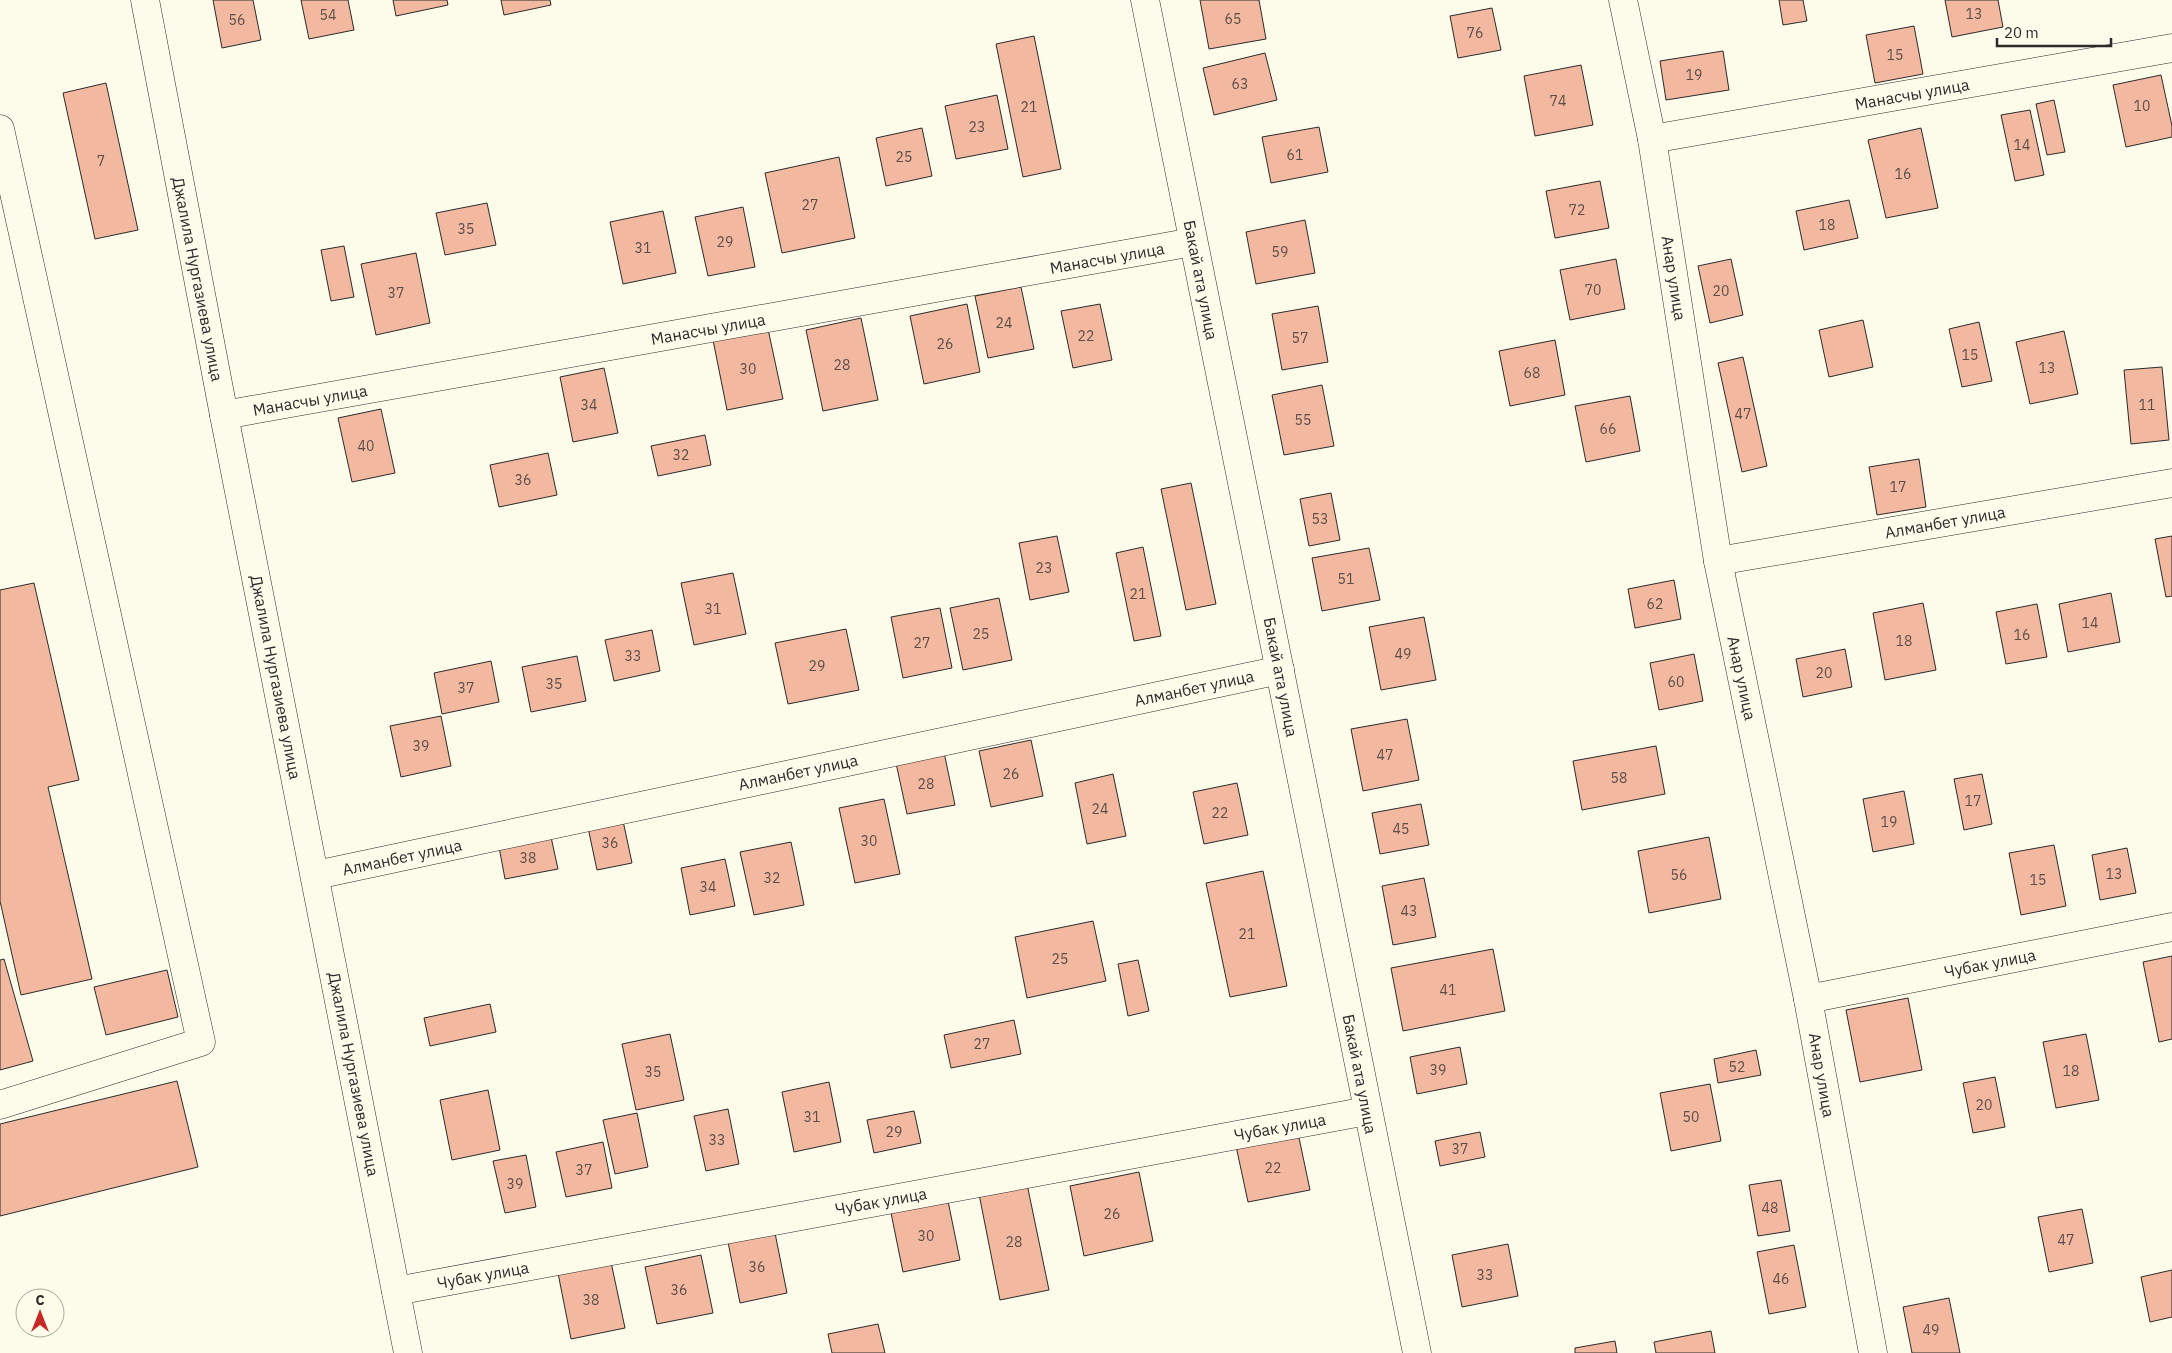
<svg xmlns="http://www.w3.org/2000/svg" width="2172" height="1353" font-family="'IBM Plex Sans',sans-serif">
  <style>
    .building { fill: #f2b8a0; stroke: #2b2b2b }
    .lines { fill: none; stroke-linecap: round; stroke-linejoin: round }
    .minor-casing { stroke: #2b2b2b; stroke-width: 29 }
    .minor { stroke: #fdfbea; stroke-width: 28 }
    .labels { text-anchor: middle; stroke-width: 4; stroke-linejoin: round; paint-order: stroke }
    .number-label { font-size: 14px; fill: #5d4e48 }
    .street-label { font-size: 16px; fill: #2b2b2b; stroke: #fdfbea }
  </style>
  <rect width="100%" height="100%" fill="#fdfbea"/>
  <g class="building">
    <polygon points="213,0 253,0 261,40 222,48"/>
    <polygon points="301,0 348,0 354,30 309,39"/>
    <polygon points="393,0 447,0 448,5 396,16"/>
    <polygon points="501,0 550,0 551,5 504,15"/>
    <polygon points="1200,0 1259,0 1266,39 1209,49"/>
    <polygon points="1779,0 1803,0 1807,21 1783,25"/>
    <polygon points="1945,0 1998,0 2003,27 1952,37"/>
    <polygon points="1492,8 1501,50 1458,58 1450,16"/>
    <polygon points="1914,26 1923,74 1875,83 1866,35"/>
    <polygon points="1034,36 1061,169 1023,177 996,44"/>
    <polygon points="1723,51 1729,90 1666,100 1660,61"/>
    <polygon points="1265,53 1277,100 1214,115 1203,68"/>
    <polygon points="1581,65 1593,125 1535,136 1524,76"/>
    <polygon points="2161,75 2172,126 2172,137 2126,147 2113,85"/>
    <polygon points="106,83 138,230 95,239 63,93"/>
    <polygon points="997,95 1008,149 956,159 945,106"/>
    <polygon points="2054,100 2065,152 2047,155 2036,104"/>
    <polygon points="2030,110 2044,175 2015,181 2001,115"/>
    <polygon points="1319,127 1328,172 1271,183 1262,137"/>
    <polygon points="922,128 932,176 886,186 876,138"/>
    <polygon points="1921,128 1938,208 1886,218 1868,140"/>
    <polygon points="839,157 855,238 782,253 765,173"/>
    <polygon points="1600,181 1609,228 1555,238 1546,191"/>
    <polygon points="1849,200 1858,238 1804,250 1796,211"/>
    <polygon points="487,203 496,245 445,255 436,213"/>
    <polygon points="743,207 755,267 708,276 695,217"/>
    <polygon points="663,211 676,273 623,284 610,222"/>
    <polygon points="1305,220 1315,273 1256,284 1246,232"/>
    <polygon points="344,246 354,297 331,301 321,250"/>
    <polygon points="416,253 430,323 376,335 361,264"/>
    <polygon points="1616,259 1625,309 1570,320 1560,270"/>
    <polygon points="1731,259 1743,315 1710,323 1698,266"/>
    <polygon points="1021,287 1034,349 988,358 975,296"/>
    <polygon points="967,304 980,372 924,384 910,316"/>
    <polygon points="1100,304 1112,360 1073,368 1061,311"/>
    <polygon points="1318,306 1328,362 1282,370 1272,314"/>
    <polygon points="861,318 878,400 823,411 806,330"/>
    <polygon points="1863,320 1873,367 1829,377 1819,330"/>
    <polygon points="1979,322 1992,381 1962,387 1949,329"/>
    <polygon points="768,329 783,399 727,410 713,340"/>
    <polygon points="2064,331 2078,394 2030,404 2016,342"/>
    <polygon points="1555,340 1565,395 1510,406 1499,351"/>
    <polygon points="1743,357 1767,466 1742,472 1718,363"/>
    <polygon points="2162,367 2169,440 2131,444 2124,370"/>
    <polygon points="604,368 618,433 573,442 560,377"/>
    <polygon points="1322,385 1334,446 1284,455 1272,395"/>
    <polygon points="1630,396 1640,451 1586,462 1575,406"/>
    <polygon points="381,409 395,473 352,482 338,418"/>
    <polygon points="705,435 711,465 658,476 651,446"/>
    <polygon points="548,453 557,495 499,507 490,465"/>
    <polygon points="1919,459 1926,507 1877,515 1869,467"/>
    <polygon points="1191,483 1216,604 1186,610 1161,489"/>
    <polygon points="1331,493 1340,540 1309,546 1300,499"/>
    <polygon points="1057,536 1069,592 1030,600 1019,543"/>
    <polygon points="2172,536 2172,596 2166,597 2155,539"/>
    <polygon points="1143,547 1161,636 1134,641 1116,553"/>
    <polygon points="1369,548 1380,600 1322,611 1312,558"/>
    <polygon points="733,573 746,634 694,645 681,583"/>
    <polygon points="1674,580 1681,619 1635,628 1628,589"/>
    <polygon points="34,583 79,780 48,787 92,979 21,995 0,901 0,590"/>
    <polygon points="2111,593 2120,642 2068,652 2059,604"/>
    <polygon points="999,598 1012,660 963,670 950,608"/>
    <polygon points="1923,603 1936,670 1885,680 1873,613"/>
    <polygon points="2037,604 2047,657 2006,664 1996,612"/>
    <polygon points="940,608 952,668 903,678 891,617"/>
    <polygon points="1424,617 1436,680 1381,690 1369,627"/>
    <polygon points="846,629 859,690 788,704 775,643"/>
    <polygon points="652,630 660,671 614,681 605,640"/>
    <polygon points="1845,649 1852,687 1803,697 1796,659"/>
    <polygon points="1694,654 1703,701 1659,710 1650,663"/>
    <polygon points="577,656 586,701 531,712 522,667"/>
    <polygon points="491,661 499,702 442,714 434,673"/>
    <polygon points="441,716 451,766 401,777 390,726"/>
    <polygon points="1407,719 1419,780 1363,791 1351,729"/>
    <polygon points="1031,740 1043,796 991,807 979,751"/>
    <polygon points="1656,746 1665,794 1582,810 1573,761"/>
    <polygon points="944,752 955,805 907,814 896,763"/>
    <polygon points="1113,774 1126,836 1087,844 1075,783"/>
    <polygon points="1982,774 1992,824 1964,830 1954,779"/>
    <polygon points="1237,783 1248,835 1204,844 1193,792"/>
    <polygon points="1904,791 1914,844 1873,852 1863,799"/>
    <polygon points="884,799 900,874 855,883 839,808"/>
    <polygon points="1421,804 1429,845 1380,854 1372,813"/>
    <polygon points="622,816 632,863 597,870 587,823"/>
    <polygon points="551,837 558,869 505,879 499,847"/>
    <polygon points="1709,837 1721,899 1649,913 1638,851"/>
    <polygon points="791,842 804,905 754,915 740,852"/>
    <polygon points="2054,845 2066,906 2021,915 2009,853"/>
    <polygon points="2127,848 2136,893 2100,900 2092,855"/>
    <polygon points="725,859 735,906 690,915 681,868"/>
    <polygon points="1263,871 1287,986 1230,997 1206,883"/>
    <polygon points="1424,878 1436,937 1393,945 1382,886"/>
    <polygon points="1093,921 1106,981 1027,998 1015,937"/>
    <polygon points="1493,949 1505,1011 1403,1031 1391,968"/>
    <polygon points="2172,956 2172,1039 2159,1042 2143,962"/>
    <polygon points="4,959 33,1061 0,1070 0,960"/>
    <polygon points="1138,960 1149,1011 1128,1016 1118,964"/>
    <polygon points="167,970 178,1017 106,1035 94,987"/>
    <polygon points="1908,998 1922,1070 1860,1082 1846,1010"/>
    <polygon points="490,1004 496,1032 430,1046 424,1018"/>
    <polygon points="1014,1020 1021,1054 951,1068 944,1035"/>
    <polygon points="670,1034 684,1100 636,1110 622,1044"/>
    <polygon points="2086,1034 2099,1100 2056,1108 2043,1042"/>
    <polygon points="1460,1047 1467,1084 1417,1094 1410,1057"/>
    <polygon points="1756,1050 1761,1075 1718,1083 1714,1059"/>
    <polygon points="1995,1077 2005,1127 1973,1133 1963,1083"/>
    <polygon points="177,1081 198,1167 0,1216 0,1124"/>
    <polygon points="829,1082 841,1142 794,1152 782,1092"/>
    <polygon points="1710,1084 1721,1141 1671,1151 1660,1093"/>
    <polygon points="488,1090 500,1150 452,1160 440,1100"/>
    <polygon points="728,1109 739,1164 706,1171 694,1116"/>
    <polygon points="914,1111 921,1143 874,1153 867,1120"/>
    <polygon points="637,1113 648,1167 615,1174 603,1120"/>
    <polygon points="1480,1132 1485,1157 1440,1166 1435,1141"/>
    <polygon points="1298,1133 1310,1190 1248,1202 1236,1146"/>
    <polygon points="603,1142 612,1188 566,1197 556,1152"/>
    <polygon points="526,1155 536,1207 505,1213 493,1161"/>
    <polygon points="1139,1172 1153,1241 1084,1256 1070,1186"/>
    <polygon points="1781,1180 1790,1231 1758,1236 1749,1185"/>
    <polygon points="1027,1184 1049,1290 1000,1300 979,1194"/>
    <polygon points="948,1201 960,1260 903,1272 891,1213"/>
    <polygon points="2082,1209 2093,1263 2049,1272 2038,1217"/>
    <polygon points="775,1233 787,1293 740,1303 728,1242"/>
    <polygon points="1508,1244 1518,1296 1462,1307 1452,1255"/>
    <polygon points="1794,1245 1806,1307 1769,1314 1757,1252"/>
    <polygon points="701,1255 713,1313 657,1324 645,1267"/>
    <polygon points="611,1262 625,1328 571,1339 558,1273"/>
    <polygon points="2172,1270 2172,1317 2150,1322 2141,1277"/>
    <polygon points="1949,1298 1960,1353 1912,1353 1903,1307"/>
    <polygon points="878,1324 885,1353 832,1353 828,1334"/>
    <polygon points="1711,1331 1715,1353 1656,1353 1654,1342"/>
    <polygon points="1615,1341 1617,1353 1575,1353 1575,1348"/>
  </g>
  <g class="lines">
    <g class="minor-casing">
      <g id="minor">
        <polyline points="145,0 224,415 408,1353"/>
        <polyline points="1145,0 1417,1353"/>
        <polyline points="1623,0 1652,139 1718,561 1808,999 1873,1353"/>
        <polyline points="0,129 201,1042 0,1105"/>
        <polyline points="1652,139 2172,48"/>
        <polyline points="224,415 1193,242"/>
        <polyline points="1718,561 2172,483"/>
        <polyline points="316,875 1280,670"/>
        <polyline points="1808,999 2172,927"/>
        <polyline points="396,1291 1367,1111"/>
      </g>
    </g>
    <use href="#minor" class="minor"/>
  </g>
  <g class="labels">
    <g class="number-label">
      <text x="1974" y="19">13</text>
      <text x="328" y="20">54</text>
      <text x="1233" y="24">65</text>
      <text x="237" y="25">56</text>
      <text x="1475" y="38">76</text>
      <text x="1895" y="60">15</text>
      <text x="1694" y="80">19</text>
      <text x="1240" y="89">63</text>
      <text x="1558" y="106">74</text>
      <text x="2142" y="111">10</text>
      <text x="1029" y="112">21</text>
      <text x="977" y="132">23</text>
      <text x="2022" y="150">14</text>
      <text x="1295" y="160">61</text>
      <text x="904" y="162">25</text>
      <text x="101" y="166">7</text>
      <text x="1903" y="179">16</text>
      <text x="810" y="210">27</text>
      <text x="1577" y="215">72</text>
      <text x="1827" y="230">18</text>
      <text x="466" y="234">35</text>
      <text x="725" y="247">29</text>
      <text x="643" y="253">31</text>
      <text x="1280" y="257">59</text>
      <text x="1593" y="295">70</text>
      <text x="1721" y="296">20</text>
      <text x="396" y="298">37</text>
      <text x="1004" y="328">24</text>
      <text x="1086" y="341">22</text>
      <text x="1300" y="343">57</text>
      <text x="945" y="349">26</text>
      <text x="1970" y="360">15</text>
      <text x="842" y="370">28</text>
      <text x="2047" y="373">13</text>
      <text x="748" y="374">30</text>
      <text x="1532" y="378">68</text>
      <text x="589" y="410">34</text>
      <text x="2147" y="410">11</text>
      <text x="1743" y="419">47</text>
      <text x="1303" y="425">55</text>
      <text x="1608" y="434">66</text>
      <text x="366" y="451">40</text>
      <text x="681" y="460">32</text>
      <text x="523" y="485">36</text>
      <text x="1898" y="492">17</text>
      <text x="1320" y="524">53</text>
      <text x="1044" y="573">23</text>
      <text x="1346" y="584">51</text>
      <text x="1138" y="599">21</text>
      <text x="1655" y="609">62</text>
      <text x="713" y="614">31</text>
      <text x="2090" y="628">14</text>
      <text x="981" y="639">25</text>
      <text x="2022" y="640">16</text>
      <text x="1904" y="646">18</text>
      <text x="922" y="648">27</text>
      <text x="1403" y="659">49</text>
      <text x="633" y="661">33</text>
      <text x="817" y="671">29</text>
      <text x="1824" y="678">20</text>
      <text x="1676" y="687">60</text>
      <text x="554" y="689">35</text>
      <text x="466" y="693">37</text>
      <text x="421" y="751">39</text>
      <text x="1385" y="760">47</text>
      <text x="1011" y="779">26</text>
      <text x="1619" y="783">58</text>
      <text x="926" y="789">28</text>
      <text x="1973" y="806">17</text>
      <text x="1100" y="814">24</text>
      <text x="1220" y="818">22</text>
      <text x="1889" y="827">19</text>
      <text x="1401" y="834">45</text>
      <text x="869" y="846">30</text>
      <text x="610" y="848">36</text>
      <text x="528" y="863">38</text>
      <text x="2114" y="879">13</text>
      <text x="1679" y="880">56</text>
      <text x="772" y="883">32</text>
      <text x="2038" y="885">15</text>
      <text x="708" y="892">34</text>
      <text x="1409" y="916">43</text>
      <text x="1247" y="939">21</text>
      <text x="1060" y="964">25</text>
      <text x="1448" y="995">41</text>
      <text x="982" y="1049">27</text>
      <text x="1737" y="1072">52</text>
      <text x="1438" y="1075">39</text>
      <text x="2071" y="1076">18</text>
      <text x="653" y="1077">35</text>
      <text x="1984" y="1110">20</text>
      <text x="812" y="1122">31</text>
      <text x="1691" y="1122">50</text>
      <text x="894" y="1137">29</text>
      <text x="717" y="1145">33</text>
      <text x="1460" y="1154">37</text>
      <text x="1273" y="1173">22</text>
      <text x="584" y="1175">37</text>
      <text x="515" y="1189">39</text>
      <text x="1770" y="1213">48</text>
      <text x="1112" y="1219">26</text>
      <text x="926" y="1241">30</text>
      <text x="2066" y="1245">47</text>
      <text x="1014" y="1247">28</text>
      <text x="757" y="1272">36</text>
      <text x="1485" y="1280">33</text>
      <text x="1781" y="1284">46</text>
      <text x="679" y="1295">36</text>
      <text x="591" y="1305">38</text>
      <text x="1931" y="1335">49</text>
    </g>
    <g class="street-label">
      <text transform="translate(1912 94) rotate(-10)" y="6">Манасчы улица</text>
      <text transform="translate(1107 258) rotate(-10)" y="6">Манасчы улица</text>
      <text transform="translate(1674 278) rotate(81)" y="6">Анар улица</text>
      <text transform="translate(198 279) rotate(79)" y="6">Джалила Нургазиева улица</text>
      <text transform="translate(1201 280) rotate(79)" y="6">Бакай ата улица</text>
      <text transform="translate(708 329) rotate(-10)" y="6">Манасчы улица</text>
      <text transform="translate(310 400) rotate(-10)" y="6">Манасчы улица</text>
      <text transform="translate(1945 522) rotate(-10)" y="6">Алманбет улица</text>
      <text transform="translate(276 677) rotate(79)" y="6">Джалила Нургазиева улица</text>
      <text transform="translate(1281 677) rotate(79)" y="6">Бакай ата улица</text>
      <text transform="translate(1742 678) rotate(78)" y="6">Анар улица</text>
      <text transform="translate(1194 688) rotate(-12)" y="6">Алманбет улица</text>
      <text transform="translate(798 772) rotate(-12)" y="6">Алманбет улица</text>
      <text transform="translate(402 857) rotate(-12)" y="6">Алманбет улица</text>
      <text transform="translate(1990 963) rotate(-11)" y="6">Чубак улица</text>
      <text transform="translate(354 1074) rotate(79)" y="6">Джалила Нургазиева улица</text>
      <text transform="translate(1360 1074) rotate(79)" y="6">Бакай ата улица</text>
      <text transform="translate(1822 1075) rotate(80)" y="6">Анар улица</text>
      <text transform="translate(1280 1127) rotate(-10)" y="6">Чубак улица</text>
      <text transform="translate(881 1201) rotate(-10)" y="6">Чубак улица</text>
      <text transform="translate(483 1275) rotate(-10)" y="6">Чубак улица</text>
    </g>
  </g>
  <g transform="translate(40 1313)"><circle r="24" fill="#fdfbea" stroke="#a9a89e"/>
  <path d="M0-4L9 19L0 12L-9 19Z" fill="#c62828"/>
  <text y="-8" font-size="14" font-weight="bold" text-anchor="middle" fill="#2b2b2b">С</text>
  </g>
  <path d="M1997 38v8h114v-8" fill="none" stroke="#2b2b2b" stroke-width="2.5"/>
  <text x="2004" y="38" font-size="15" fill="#2b2b2b" stroke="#fdfbea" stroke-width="4" paint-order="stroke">20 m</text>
</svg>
